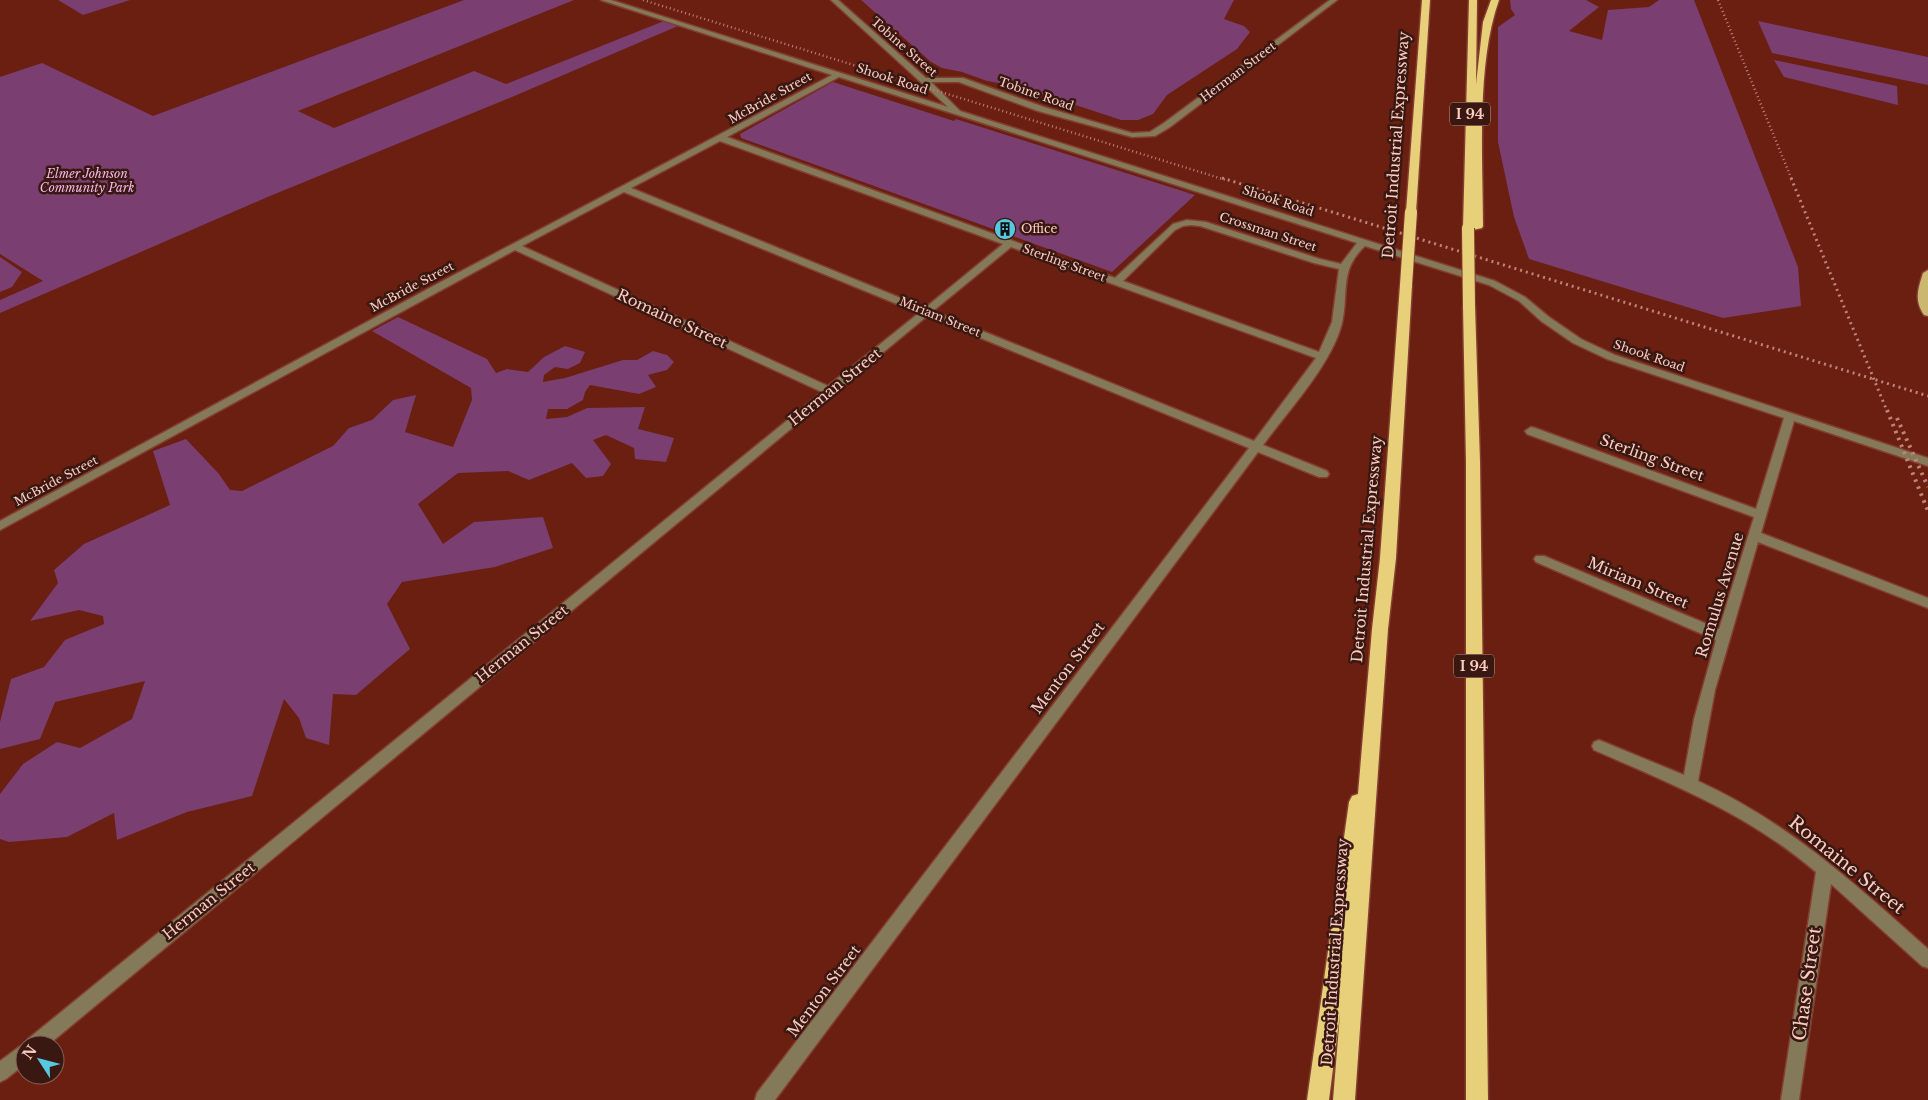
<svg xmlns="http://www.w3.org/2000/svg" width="1928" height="1100" font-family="'Libre Baskerville',serif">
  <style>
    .green { fill: #7a3e71 }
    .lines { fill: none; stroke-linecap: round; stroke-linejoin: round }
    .minor-casing { stroke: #843e30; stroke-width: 3 }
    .major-casing { stroke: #843e30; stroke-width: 3 }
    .highway-casing { stroke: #843e30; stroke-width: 3 }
    .minor { fill: #847a59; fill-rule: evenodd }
    .major { fill: #ccb771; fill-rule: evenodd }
    .highway { fill: #e8cf79; fill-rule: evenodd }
    .rail-far2 { stroke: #bf8478; stroke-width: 2.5; stroke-dasharray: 1 3; stroke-linecap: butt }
    .rail-far1 { stroke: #bf8478; stroke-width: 3; stroke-dasharray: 2 4; stroke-linecap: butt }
    .rail { stroke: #bf8478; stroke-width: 4; stroke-dasharray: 2.5 5; stroke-linecap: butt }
    .highway-bridge-casing { stroke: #843e30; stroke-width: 14; stroke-linecap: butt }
    .highway-bridge { stroke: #e8cf79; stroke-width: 12 }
    .labels { text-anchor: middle; stroke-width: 5; stroke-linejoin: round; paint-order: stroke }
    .far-street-label { font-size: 12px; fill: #fbccc2; stroke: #391811 }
    .far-park-label { font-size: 12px; font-style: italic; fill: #f5b6e9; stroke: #391811 }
    .far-poi-label { font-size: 12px; fill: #fbccc2; stroke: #391811; text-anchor: start }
    .shield { fill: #391811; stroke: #c1968d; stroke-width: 1 }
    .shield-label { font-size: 14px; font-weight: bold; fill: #fbccc2 }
    .street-label { font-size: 15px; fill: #fbccc2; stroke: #391811 }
    .near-street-label { font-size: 18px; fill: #fbccc2; stroke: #391811 }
  </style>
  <rect width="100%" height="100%" fill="#6a1f10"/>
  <g class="green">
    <polygon points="58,0 130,0 83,15"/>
    <polygon points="464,0 574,0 298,111 334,128 474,71 506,84 664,21 678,26 512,97 270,196 0,313 0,300 43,281 0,254 0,77 42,63 153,116"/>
    <polygon points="861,0 1234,0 1224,19 1244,26 1250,32 1237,49 1167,95 1153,114 1138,120 1121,120 1018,86 987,81 962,72 942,68 931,62"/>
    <polygon points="1510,0 1586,0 1599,7 1569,31 1602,40 1608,10 1649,7 1659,0 1694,0 1798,267 1801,306 1723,318 1529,259 1514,217 1498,142 1498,27 1515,15 1511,9"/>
    <polygon points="1758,21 1928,57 1928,85 1772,53"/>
    <polygon points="1774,60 1897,86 1898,105 1784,77"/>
    <polygon points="833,82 954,121 956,119 1195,195 1112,272 741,138 740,134"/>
    <polygon points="0,257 22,272 12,287 0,292"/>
    <polygon points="398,317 487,359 496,373 507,369 528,372 544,357 565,346 585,352 580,363 568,369 555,367 544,375 543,382 565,378 623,360 637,360 653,351 667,355 674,362 667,370 648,375 656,387 639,394 590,385 585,392 583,400 567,409 548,409 546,419 567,417 587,408 645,407 638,429 674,438 666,462 635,459 634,448 606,435 593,440 611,464 603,476 586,478 572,463 529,480 508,471 458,473 418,504 443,544 474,522 543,517 553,548 495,567 402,582 387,604 410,649 356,695 333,694 329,745 306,738 299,718 284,699 252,796 187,812 117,840 114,813 67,837 9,842 0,839 0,794 23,764 57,742 80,748 132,719 145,681 55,702 40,739 0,749 0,722 11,679 44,667 65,640 104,624 103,616 79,610 30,621 58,583 54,570 84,544 170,505 153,451 186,439 219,474 230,490 242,491 333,446 349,428 372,420 393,400 416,395 405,432 453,447 472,400 471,388 372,331"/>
  </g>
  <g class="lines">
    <g class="minor-casing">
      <path id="minor" d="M601 0H611L948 107 831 0H838L926 78H963L1044 107 1132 133 1150 132 1164 123 1330 0H1337L1170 127 1155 136 1132 137 1038 111 959 82H931L960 111 1495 281 1525 297 1549 317 1581 339 1615 355 1928 458V466L1794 421 1761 533 1928 598V608L1758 542 1715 690 1698 781C1788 822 1855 884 1928 949V968L1922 966 1831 884 1799 1100H1781L1816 872C1748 814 1674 785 1594 750L1592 746 1594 742 1599 740 1684 775 1694 719 1716 640 1536 562 1534 559 1536 556H1544L1719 629 1754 517 1527 434 1525 431 1531 427 1535 428 1756 509 1784 418 1607 359 1573 343 1541 321 1519 301 1489 285 1365 246C1339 270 1349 292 1342 323 1332 364 1288 411 1263 445L1327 471 1329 474 1327 477H1319L1258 452 775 1100H755L757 1093 1249 448 927 316 48 1045H25V1064L6 1079 0 1082V1061L19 1047 25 1044 28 1039 822 392 515 250 0 530V521L437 284 832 75ZM839 77 1357 243 1341 264 1320 259 1206 222 1187 220 1173 224 1115 278 727 137ZM720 141 1003 244 925 308 631 188ZM624 192 919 313 828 386 522 246ZM1191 225 1200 226 1314 263 1339 269 1332 322 1319 352 1123 281 1175 230 1183 226ZM1011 247 1316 358 1254 441 933 311Z"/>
    </g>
    <g class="major-casing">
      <path id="major" d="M1928 270V316L1924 315C1914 300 1918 289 1923 273Z"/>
    </g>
    <g class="highway-casing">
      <g id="highway">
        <polygon points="1422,0 1430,0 1416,212 1411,215 1406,212"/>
        <path d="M1469 0H1477L1476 84 1483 22 1491 0H1499C1476 65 1483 157 1483 226L1482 228 1468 231 1463 228Z"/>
        <polygon points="1406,282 1412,285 1396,558 1388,629 1355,1100 1333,1100 1340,1014 1329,1100 1307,1100 1349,802 1352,796 1358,794 1372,629 1380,558 1400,285"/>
        <polygon points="1469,302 1475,306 1480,462 1488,1100 1466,1100 1466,462 1463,306"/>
      </g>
    </g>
    <use href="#minor" class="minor"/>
    <use href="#major" class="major"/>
    <use href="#highway" class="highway"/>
    <g class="rail-far2">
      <polyline points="643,0 1226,180"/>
      <polyline points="1718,0 1792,180"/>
    </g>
    <g class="rail-far1">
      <polyline points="1222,178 1928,396"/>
      <polyline points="1791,178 1887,411"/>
    </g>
    <g class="rail">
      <polyline points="1887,410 1928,511"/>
      <polyline points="1897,418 1928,487"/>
    </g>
    <g class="highway-bridge-casing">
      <g id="highway-bridge">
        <polyline points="1468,228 1469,306"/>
        <polyline points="1406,285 1411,212"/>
      </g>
    </g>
    <use href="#highway-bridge" class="highway-bridge"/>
  </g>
  <defs>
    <g id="building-disc" transform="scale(1.125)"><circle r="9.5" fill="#56c9e1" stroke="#391811"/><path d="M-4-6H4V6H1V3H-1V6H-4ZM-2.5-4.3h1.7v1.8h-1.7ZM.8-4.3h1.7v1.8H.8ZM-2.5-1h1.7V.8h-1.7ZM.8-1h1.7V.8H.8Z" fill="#111"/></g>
  </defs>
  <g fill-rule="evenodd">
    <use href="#building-disc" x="1005" y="229"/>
  </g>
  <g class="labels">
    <g class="far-street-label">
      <text transform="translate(904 47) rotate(41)" y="4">Tobine Street</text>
      <text transform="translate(1238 72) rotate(-37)" y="4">Herman Street</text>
      <text transform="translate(892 79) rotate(18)" y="4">Shook Road</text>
      <text transform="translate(1036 94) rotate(19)" y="4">Tobine Road</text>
      <text transform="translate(770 98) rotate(-29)" y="4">McBride Street</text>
      <text transform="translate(1278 201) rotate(18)" y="4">Shook Road</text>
      <text transform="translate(1268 232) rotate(18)" y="4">Crossman Street</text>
      <text transform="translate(1064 263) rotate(20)" y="4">Sterling Street</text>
      <text transform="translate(412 287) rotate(-28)" y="4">McBride Street</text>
      <text transform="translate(940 317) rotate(22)" y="4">Miriam Street</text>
      <text transform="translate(1649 356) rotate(19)" y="4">Shook Road</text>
      <text transform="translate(56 481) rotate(-28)" y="4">McBride Street</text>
    </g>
    <g class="far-park-label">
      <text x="87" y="178">Elmer Johnson<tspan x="87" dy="14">Community Park</tspan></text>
    </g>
    <g class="far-poi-label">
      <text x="1021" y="233">Office</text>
    </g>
    <g class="shield">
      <rect x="1450" y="102.5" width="40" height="23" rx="4"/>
      <rect x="1454" y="654.5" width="40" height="23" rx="4"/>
    </g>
    <g class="shield-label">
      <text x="1470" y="119">I 94</text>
      <text x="1474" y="671">I 94</text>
    </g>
    <g class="street-label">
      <text transform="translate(1396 145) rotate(-86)" y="5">Detroit Industrial Expressway</text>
      <text transform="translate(672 319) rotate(25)" y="5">Romaine Street</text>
      <text transform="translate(835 387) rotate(-39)" y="5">Herman Street</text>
      <text transform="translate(1652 458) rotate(20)" y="5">Sterling Street</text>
      <text transform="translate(1367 549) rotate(-85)" y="5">Detroit Industrial Expressway</text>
      <text transform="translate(1638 583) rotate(23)" y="5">Miriam Street</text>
      <text transform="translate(1720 595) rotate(-73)" y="5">Romulus Avenue</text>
      <text transform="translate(522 644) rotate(-39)" y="5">Herman Street</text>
      <text transform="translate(1068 668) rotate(-53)" y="5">Menton Street</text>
      <text transform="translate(209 901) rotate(-39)" y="5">Herman Street</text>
      <text transform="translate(1335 952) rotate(-86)" y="5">Detroit Industrial Expressway</text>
      <text transform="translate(824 991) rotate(-53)" y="5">Menton Street</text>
    </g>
    <g class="near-street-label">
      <text transform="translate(1847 865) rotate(39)" y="6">Romaine Street</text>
      <text transform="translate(1807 984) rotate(-82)" y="6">Chase Street</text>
    </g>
  </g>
  <g transform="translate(40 1060) rotate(306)"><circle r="24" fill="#391811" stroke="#876058"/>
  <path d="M0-4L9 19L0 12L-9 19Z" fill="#56c9e1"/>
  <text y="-8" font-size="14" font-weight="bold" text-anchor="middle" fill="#fbccc2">N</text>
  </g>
</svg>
